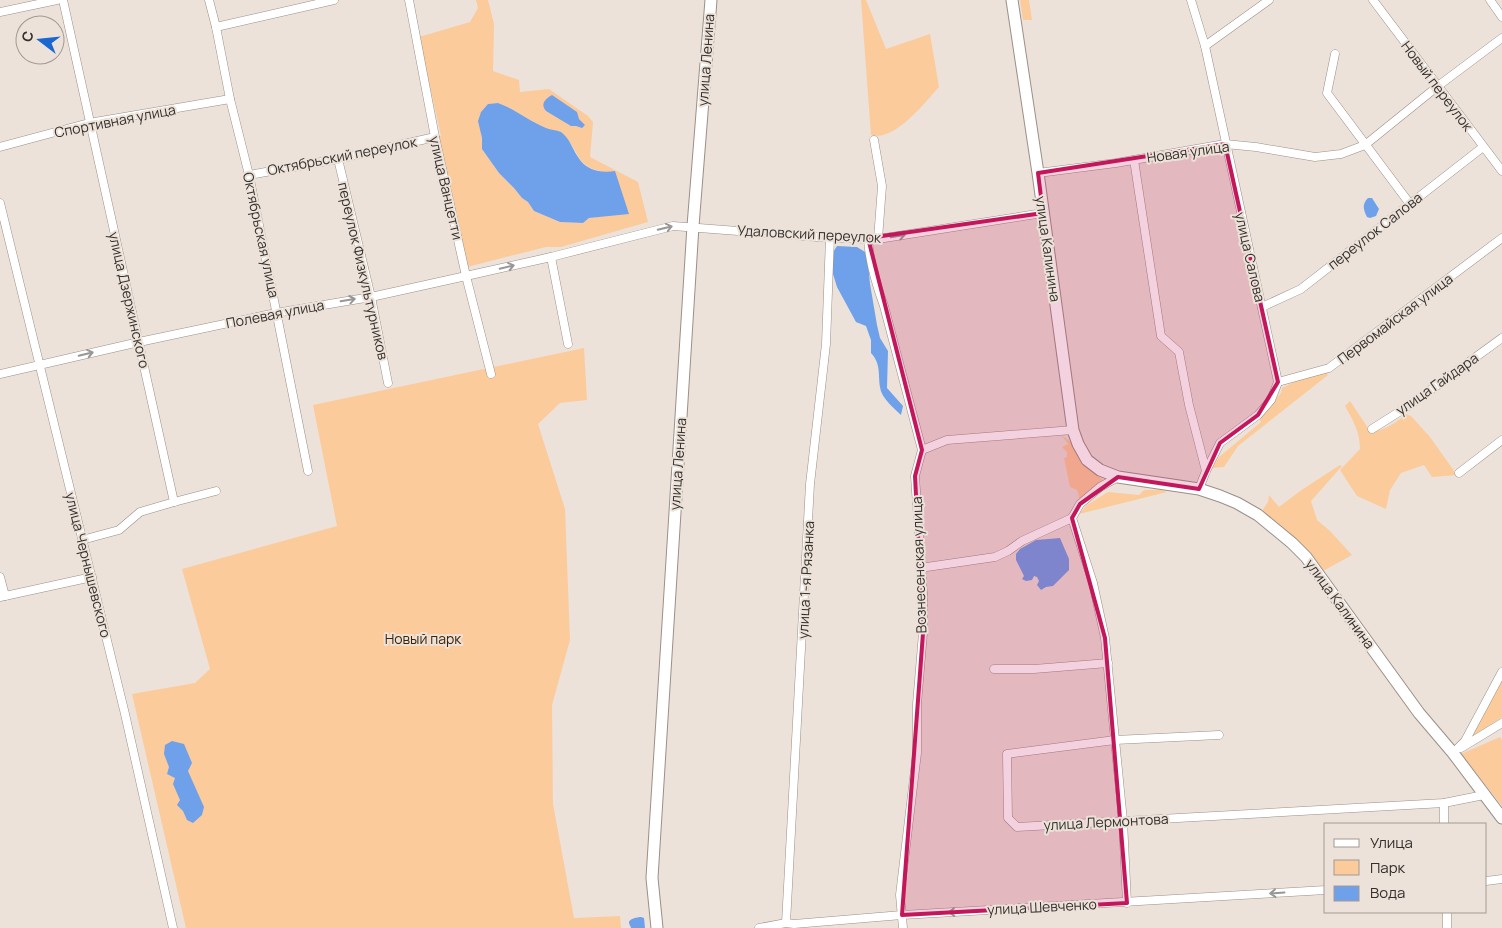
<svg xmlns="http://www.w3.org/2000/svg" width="1502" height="928" font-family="Manrope,sans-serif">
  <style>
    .green { fill: #fccb9c; fill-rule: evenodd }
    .water { fill: #6fa0ea }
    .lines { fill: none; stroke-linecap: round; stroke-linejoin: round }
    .street-casing { stroke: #999088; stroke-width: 9 }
    .secondary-casing { stroke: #999088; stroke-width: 13 }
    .street { stroke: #fff; stroke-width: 8 }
    .secondary { stroke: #fff; stroke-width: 11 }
    .oneway { stroke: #999796 }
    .marked { fill: #c2185b; fill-opacity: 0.2; stroke: #c2185b; stroke-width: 4; stroke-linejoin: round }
    .labels { text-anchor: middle; stroke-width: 4; stroke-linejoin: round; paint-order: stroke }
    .street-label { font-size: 14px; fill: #332f2c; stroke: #ece2d9 }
    .park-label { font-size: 14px; fill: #3f2404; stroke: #ece2d9 }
  </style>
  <rect width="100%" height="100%" fill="#ece2d9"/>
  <g class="green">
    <path d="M476 0H488L494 24 493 71 519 80 520 92 549 89 588 116 593 122 590 157 638 182 648 222 561 247H546L467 267 438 137 441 136 419 37 470 22 478 8ZM498 103C515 109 530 122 547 129 552 131 557 130 561 133 582 150 573 168 606 172L629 213 589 218 583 223 560 222 534 211 528 202 522 198 514 188 499 173 482 149 481 112 488 104Z"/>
    <path d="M861 0H866L886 49 930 34 939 87C925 102 895 142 871 135Z"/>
    <polygon points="1020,0 1029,0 1032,20 1023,20"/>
    <polygon points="584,348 587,400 560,403 538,424 565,509 570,640 552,705 553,804 574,918 620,916 621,928 186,928 132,694 195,683 210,669 182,569 337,526 313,405"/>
    <polygon points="1323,372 1327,373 1328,375 1238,446 1224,467 1212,468 1219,457 1261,422 1259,418 1281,393 1282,388 1300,379"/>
    <path d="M1350 401 1370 431C1383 432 1397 422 1406 414L1411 416 1430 437 1457 475 1432 477 1424 465 1401 473 1390 490 1386 509 1357 496 1340 470 1360 449C1360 432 1353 420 1345 406Z"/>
    <path d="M1062 436C1080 445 1088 467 1103 480L1102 484 1080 501 1077 490 1070 487 1064 458 1067 457V452L1062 447 1068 444Z"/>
    <polygon points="1340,465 1342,466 1311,501 1317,520 1330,531 1352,555 1323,571 1268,519 1262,511 1268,502 1269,495 1279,507 1300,491"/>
    <polygon points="1144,490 1160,490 1167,492 1079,514 1087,505 1108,492 1139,495"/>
    <polygon points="1502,678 1502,717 1470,740"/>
    <polygon points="1500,737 1502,740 1502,806 1461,754"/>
  </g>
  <g class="water">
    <path d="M552 95 577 112 579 119 585 125 582 128 576 126H571L546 111C540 104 545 99 552 95Z"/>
    <path d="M498 103C515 109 529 121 546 128 551 130 556 130 561 132 570 139 572 148 578 157 586 171 602 173 615 171L629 214 589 218 583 223 560 222 534 211 528 202 522 198 514 188 499 173 482 149V138L478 121 481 112 488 104Z"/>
    <path d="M1368 198H1372L1379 209 1376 216 1370 218 1367 217C1363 209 1362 204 1368 198Z"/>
    <path d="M837 246 857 247 865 252 868 262 870 284 877 325 880 338 888 351 887 388 903 406 901 415C894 408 881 398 880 387 878 373 881 364 871 353V340L866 326 856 322 837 287 833 274 832 254Z"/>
    <polygon points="1060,538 1069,559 1069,570 1053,586 1046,587 1041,590 1037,585 1039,581 1037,577 1034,576 1032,580 1026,581 1022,579 1024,576 1016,560 1016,554 1020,549 1036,540"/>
    <polygon points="172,741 184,744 192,763 188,771 204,807 202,815 193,823 187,820 183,811 177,805 180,800 173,784 175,778 167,774 169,767 164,754 165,745"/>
    <path d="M641 917 644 918 645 928H631C631 926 629 925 629 923 628 919 638 917 641 917Z"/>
  </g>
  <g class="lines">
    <g class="street-casing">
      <g id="street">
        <polyline points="63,0 174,502 140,512 119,530 82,540"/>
        <polyline points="209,0 216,27 230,99 249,175 308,471"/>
        <polyline points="409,0 435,137 466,276 491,374"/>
        <polyline points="1191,0 1205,46 1278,382 1271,400 1258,415 1220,443 1206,471 1199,489"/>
        <polyline points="1373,0 1502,171"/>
        <polyline points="1490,0 1502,17"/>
        <polyline points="0,12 57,0"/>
        <polyline points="216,27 334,0"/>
        <polyline points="1205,46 1269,0"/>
        <polyline points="1335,54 1327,93 1410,204"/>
        <polyline points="874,140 882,186 878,239"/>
        <polyline points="0,147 89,123 230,99"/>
        <polyline points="338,159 371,297 388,383"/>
        <polyline points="1134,160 1161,336 1179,352 1189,405 1206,471"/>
        <polyline points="1038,173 1116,163 1225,144 1256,147 1315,157 1341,154 1365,145 1438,86 1502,38"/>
        <polyline points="249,175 338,159 435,137"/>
        <polyline points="0,203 125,714 173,928"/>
        <path d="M868 238C869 261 876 284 884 306L922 450 915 476 923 593V633L917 704V753L900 895 903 928"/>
        <polyline points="551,257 568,344"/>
        <polyline points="1262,307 1301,289 1483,147"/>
        <polyline points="0,374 139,342 276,313 371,297 466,276 551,257 673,226 830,238 878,239 1043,213"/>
        <polyline points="1278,382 1329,368 1502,238"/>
        <polyline points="1372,429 1410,405 1502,338"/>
        <polyline points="922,450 947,440 1073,430"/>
        <polyline points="1459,473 1502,440"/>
        <polyline points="1118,477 1100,487 1080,504 1072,518 1093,583 1105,638 1123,821 1127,903"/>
        <polyline points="174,502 216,491"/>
        <polyline points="920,568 995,557 1008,551 1022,541 1072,518"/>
        <polyline points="0,577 5,596"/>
        <polyline points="0,597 92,577"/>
        <polyline points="994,669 1034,669 1108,663"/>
        <polyline points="1219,735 1115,740 1007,754 1008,818 1017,827 1444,803 1484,795"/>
        <polyline points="1461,748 1502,723"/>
        <polyline points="1453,753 1465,741 1502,672"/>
        <polyline points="1444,824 1444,803"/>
        <polyline points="1486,881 1502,879"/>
        <polyline points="1447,912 1447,928"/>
        <polyline points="786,923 810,484 826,344 830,238"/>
        <polyline points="759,928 786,923 794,924 902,915 1326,890"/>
      </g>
    </g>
    <g class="secondary-casing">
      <g id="secondary">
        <polyline points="1012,0 1038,173 1073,430 1078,444 1087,460 1100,470 1118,477 1199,489 1220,496 1237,503 1258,515 1292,543 1306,557 1419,713 1453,753 1502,818"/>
        <polyline points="657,928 652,878 693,226 711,0"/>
      </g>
    </g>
    <use href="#street" class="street"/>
    <use href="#secondary" class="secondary"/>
  </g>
  <defs><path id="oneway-shaft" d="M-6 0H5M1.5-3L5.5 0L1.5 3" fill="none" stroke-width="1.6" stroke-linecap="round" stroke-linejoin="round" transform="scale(1.25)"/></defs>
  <g class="oneway">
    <use href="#oneway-shaft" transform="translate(665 228) rotate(-14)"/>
    <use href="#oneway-shaft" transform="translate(898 236) rotate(-9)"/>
    <use href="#oneway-shaft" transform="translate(507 267) rotate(-13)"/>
    <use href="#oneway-shaft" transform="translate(348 300) rotate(-9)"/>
    <use href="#oneway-shaft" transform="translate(86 354) rotate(-13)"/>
    <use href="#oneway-shaft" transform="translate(1277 893) rotate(176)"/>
    <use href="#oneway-shaft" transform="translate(956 912) rotate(177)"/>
  </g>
  <path class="marked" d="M1225 144 1278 382 1258 415 1220 443 1199 489 1118 477 1080 504 1072 518 1105 638 1127 903 902 915 923 633 915 476 922 450 868 238 1043 213 1038 173Z"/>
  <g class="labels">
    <g class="street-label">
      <text transform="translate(706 60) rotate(-86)" y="5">улица Ленина</text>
      <text transform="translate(1437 86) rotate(53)" y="5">Новый переулок</text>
      <text transform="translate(115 121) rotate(-11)" y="5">Спортивная улица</text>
      <text transform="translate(1188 152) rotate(-8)" y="5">Новая улица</text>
      <text transform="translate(342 156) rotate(-11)" y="5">Октябрьский переулок</text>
      <text transform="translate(446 188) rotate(77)" y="5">улица Ванцетти</text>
      <text transform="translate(1375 231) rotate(-38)" y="5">переулок Салова</text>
      <text transform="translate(809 234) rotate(3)" y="5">Удаловский переулок</text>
      <text transform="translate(261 235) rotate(78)" y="5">Октябрьская улица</text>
      <text transform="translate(1048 249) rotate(82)" y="5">улица Калинина</text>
      <text transform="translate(1250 257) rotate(77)" y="5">улица Салова</text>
      <text transform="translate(363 271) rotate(77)" y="5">переулок Физкультурников</text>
      <text transform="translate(129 300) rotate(77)" y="5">улица Дзержинского</text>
      <text transform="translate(275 314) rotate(-11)" y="5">Полевая улица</text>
      <text transform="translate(1395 319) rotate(-37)" y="5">Первомайская улица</text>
      <text transform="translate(1437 384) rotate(-35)" y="5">улица Гайдара</text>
      <text transform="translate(678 464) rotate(-86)" y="5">улица Ленина</text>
      <text transform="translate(88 565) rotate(76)" y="5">улица Чернышевского</text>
      <text transform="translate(919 565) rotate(-92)" y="5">Вознесенская улица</text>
      <text transform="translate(806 580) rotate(-87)" y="5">улица 1-я Рязанка</text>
      <text transform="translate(1340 604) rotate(54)" y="5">улица Калинина</text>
      <text transform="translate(1106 822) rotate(-3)" y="5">улица Лермонтова</text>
      <text transform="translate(1042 907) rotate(-3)" y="5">улица Шевченко</text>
    </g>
    <g class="park-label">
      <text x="423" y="644">Новый парк</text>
    </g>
  </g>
  <rect x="1324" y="823" width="162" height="90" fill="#ece2d9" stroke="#a29a94"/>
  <rect x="1334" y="839" width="25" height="8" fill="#ffffff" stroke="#a29a94"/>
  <text x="1370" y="848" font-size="15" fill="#332f2c">Улица</text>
  <rect x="1334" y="860" width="25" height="15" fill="#fccb9c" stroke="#a29a94"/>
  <text x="1370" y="873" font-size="15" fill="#332f2c">Парк</text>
  <rect x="1334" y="886" width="25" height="15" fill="#6fa0ea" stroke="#a29a94"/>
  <text x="1370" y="898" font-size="15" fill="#332f2c">Вода</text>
  <g transform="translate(40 40) rotate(286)"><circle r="24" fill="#ece2d9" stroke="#a29a94"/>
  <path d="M0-4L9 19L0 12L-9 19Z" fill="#1b67d1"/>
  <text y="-8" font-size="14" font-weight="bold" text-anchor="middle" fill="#332f2c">С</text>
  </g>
</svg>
